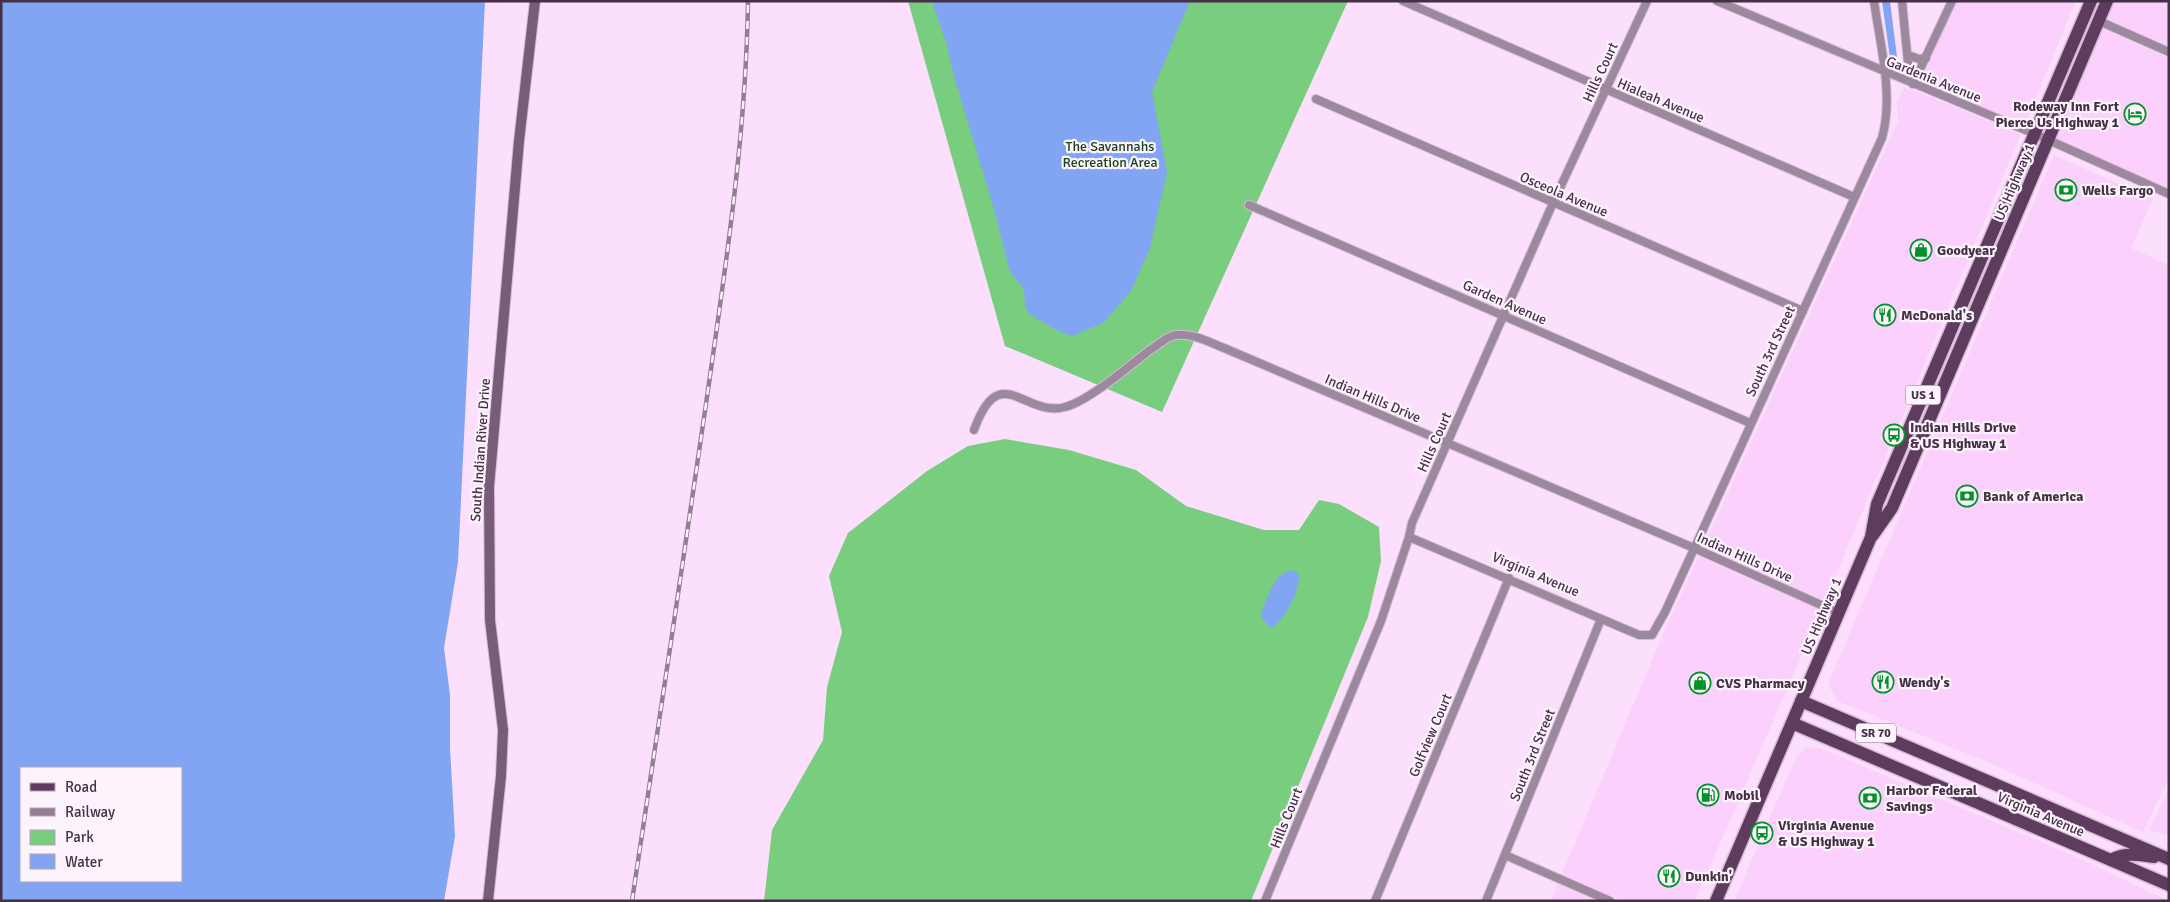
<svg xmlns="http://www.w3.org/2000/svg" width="2170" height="902" font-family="Signika,sans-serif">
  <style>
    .built { fill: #fbd0fc }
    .green { fill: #79cd7e }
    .water { fill: #81a4f3; fill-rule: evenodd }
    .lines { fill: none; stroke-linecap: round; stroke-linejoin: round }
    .minor-casing { stroke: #d7bcd7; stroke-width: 10 }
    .secondary-casing { stroke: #d7bcd7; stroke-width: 12 }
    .primary-casing { stroke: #d7bcd7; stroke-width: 15 }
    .minor { stroke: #9d899e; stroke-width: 8 }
    .secondary { stroke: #785c79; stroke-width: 10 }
    .primary { stroke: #5d3c5f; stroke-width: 12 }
    .rail-casing { stroke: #957d95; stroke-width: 4.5 }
    .rail { stroke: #fdf3fd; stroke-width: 2.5; stroke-dasharray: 8; stroke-linecap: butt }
    .labels { text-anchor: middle; stroke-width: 4.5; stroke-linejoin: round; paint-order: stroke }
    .shield { fill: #fdf3fd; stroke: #7c6b7c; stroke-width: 1 }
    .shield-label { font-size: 12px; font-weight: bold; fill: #443145 }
    .street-label { font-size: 14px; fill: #443145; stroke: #fdf3fd }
    .poi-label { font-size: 14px; font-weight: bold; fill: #443145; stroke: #fdf3fd; text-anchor: start }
    .park-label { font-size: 14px; fill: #1b411e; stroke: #fdf3fd }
  </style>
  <rect width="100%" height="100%" fill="#fcdffc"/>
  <g class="built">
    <polygon points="1957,1 2076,1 2025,124 1920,81"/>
    <polygon points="2114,1 2169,1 2169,46 2107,19"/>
    <polygon points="2103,28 2169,58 2169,189 2055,138"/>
    <polygon points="1904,86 1910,91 1913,90 2021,134 1825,601 1703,547 1898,121 1897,102"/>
    <polygon points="2054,155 2153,199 2131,248 2169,265 2169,778 2143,832 1983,760 1837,701 1828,684"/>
    <polygon points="1699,556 1821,611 1695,901 1623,901 1562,874 1666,627"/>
    <polygon points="1806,747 1820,748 2072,855 2169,901 1734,901 1796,757"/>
    <polygon points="2169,789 2169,835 2149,830"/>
    <polygon points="1558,884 1597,901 1551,901"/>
  </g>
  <g class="green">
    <polygon points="908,1 1348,1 1162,412 1005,346"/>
    <polygon points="1005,439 1069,450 1136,470 1186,506 1264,530 1299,530 1319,500 1339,504 1379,527 1381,561 1368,617 1251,901 764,901 772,830 823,740 827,687 842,632 829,576 848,533 927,471 968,446"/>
  </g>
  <g class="water">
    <path d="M1 1H485L458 562 444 648 450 695V748L455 836 444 901H1ZM21 768H181V881H21Z"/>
    <polygon points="932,1 1190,1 1152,92 1167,172 1150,248 1131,291 1103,323 1072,336 1056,330 1028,313 1025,307 1024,289 1010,272 994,209 955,80 947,46"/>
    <polygon points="1882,1 1890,1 1897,57 1890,58"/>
    <path d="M1290 570 1298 573C1303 586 1283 623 1271 628L1261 617V613C1267 599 1273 576 1290 570Z"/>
  </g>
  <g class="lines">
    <g class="minor-casing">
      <g id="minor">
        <polyline points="1403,1 1854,197"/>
        <polyline points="1717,1 2035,134 2169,194"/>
        <polyline points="1902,1 1908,63 1913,84"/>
        <polyline points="2099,21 2169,52"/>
        <polyline points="1908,55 1919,59 1926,58"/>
        <polyline points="1913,84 1952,1"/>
        <polyline points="1316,99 1803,311"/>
        <polyline points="1249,205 1750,423"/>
        <path d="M974 430C1000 358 1024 418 1065 407 1089 401 1130 365 1150 350 1158 345 1167 336 1176 335 1192 333 1209 342 1224 348L1694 548 1839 613"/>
        <path d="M1409 537 1639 635H1652L1665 612 1688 562 1882 138C1894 95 1880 45 1874 1"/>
        <polyline points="1505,855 1610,901"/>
        <polyline points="1265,901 1381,621 1409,537 1412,523 1553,203 1647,1"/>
        <polyline points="1375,901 1509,578"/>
        <polyline points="1486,901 1601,619"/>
      </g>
    </g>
    <g class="secondary-casing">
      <polyline id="secondary" points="488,901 501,776 503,730 490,620 489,487 519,141 535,1"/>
    </g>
    <g class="primary-casing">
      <g id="primary">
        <polyline points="1873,535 1892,508 2107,1"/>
        <polyline points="1801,701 2169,859"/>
        <polyline points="1792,723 2169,885"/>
        <path d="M2111 860C2125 852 2138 855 2154 857"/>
        <polyline points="1716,901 1871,537 1877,504 2091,1"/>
      </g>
    </g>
    <use href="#minor" class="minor"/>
    <use href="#secondary" class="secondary"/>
    <use href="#primary" class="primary"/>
    <g class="rail-casing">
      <path id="rail" d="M632 901C657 735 682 570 706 404 725 270 746 137 748 1"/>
    </g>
    <use href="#rail" class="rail"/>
  </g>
  <defs>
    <g id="hotel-ring" transform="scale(1.125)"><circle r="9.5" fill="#fdf3fd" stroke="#009328" stroke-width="1.5"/><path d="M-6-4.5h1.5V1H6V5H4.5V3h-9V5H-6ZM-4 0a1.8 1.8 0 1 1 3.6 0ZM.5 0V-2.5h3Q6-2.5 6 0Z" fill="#009328"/></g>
    <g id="bank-ring" transform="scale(1.125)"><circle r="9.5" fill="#fdf3fd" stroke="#009328" stroke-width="1.5"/><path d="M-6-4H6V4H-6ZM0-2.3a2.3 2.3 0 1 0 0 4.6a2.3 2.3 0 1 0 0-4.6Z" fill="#009328"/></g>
    <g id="shop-ring" transform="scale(1.125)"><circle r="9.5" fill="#fdf3fd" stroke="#009328" stroke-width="1.5"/><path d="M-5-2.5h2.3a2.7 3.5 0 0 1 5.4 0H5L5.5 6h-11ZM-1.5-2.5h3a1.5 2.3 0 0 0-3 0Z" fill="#009328"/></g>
    <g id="restaurant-ring" transform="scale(1.125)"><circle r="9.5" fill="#fdf3fd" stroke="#009328" stroke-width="1.5"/><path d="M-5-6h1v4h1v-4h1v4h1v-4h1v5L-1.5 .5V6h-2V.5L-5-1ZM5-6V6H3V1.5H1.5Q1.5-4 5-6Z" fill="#009328"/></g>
    <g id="bus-ring" transform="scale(1.125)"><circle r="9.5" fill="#fdf3fd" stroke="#009328" stroke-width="1.5"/><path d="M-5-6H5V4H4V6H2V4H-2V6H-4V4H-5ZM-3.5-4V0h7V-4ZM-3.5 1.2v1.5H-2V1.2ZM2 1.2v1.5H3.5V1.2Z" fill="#009328"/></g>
    <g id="fuel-ring" transform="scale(1.125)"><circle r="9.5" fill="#fdf3fd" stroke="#009328" stroke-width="1.5"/><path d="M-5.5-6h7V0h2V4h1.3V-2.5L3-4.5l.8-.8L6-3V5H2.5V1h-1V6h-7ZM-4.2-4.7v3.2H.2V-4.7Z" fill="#009328"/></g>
  </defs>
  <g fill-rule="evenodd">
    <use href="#hotel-ring" x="2135" y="114"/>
    <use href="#bank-ring" x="2066" y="190"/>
    <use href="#shop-ring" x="1921" y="250"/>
    <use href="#restaurant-ring" x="1885" y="315"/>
    <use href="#bus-ring" x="1894" y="435"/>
    <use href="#bank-ring" x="1967" y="496"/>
    <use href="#restaurant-ring" x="1883" y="682"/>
    <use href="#shop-ring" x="1700" y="683"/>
    <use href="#fuel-ring" x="1708" y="795"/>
    <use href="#bank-ring" x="1870" y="798"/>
    <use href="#bus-ring" x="1762" y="833"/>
    <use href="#restaurant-ring" x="1669" y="876"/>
  </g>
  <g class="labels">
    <g class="shield">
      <rect x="1905.5" y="385.5" width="35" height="19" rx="4"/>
      <rect x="1856" y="723.5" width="40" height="19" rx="4"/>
    </g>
    <g class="shield-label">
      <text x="1923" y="399">US 1</text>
      <text x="1876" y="737">SR 70</text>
    </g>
    <g class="street-label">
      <text transform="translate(1600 72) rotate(-65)" y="5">Hills Court</text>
      <text transform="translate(1934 79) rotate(22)" y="5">Gardenia Avenue</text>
      <text transform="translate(1661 100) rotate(23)" y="5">Hialeah Avenue</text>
      <text transform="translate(2014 182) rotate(-67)" y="5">US Highway 1</text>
      <text transform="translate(1564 194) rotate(23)" y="5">Osceola Avenue</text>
      <text transform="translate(1505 302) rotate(24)" y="5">Garden Avenue</text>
      <text transform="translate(1770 351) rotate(-65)" y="5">South 3rd Street</text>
      <text transform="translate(1373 398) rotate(23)" y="5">Indian Hills Drive</text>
      <text transform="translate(1434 442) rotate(-66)" y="5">Hills Court</text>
      <text transform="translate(480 450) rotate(-86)" y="5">South Indian River Drive</text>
      <text transform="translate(1745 557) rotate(24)" y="5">Indian Hills Drive</text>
      <text transform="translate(1536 574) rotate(23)" y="5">Virginia Avenue</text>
      <text transform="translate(1821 616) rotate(-67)" y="5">US Highway 1</text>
      <text transform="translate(1430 735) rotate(-67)" y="5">Golfview Court</text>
      <text transform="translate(1532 755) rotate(-68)" y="5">South 3rd Street</text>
      <text transform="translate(2041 814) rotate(23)" y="5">Virginia Avenue</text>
      <text transform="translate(1286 818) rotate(-68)" y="5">Hills Court</text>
    </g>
    <g class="poi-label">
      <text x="2119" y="111" text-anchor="end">Rodeway Inn Fort<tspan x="2119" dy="16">Pierce Us Highway 1</tspan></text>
      <text x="2082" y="195">Wells Fargo</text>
      <text x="1937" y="255">Goodyear</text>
      <text x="1901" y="320">McDonald's</text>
      <text x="1910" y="432">Indian Hills Drive<tspan x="1910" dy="16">&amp; US Highway 1</tspan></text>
      <text x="1983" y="501">Bank of America</text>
      <text x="1899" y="687">Wendy's</text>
      <text x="1716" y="688">CVS Pharmacy</text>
      <text x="1886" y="795">Harbor Federal<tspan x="1886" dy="16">Savings</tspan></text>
      <text x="1724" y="800">Mobil</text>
      <text x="1778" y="830">Virginia Avenue<tspan x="1778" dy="16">&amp; US Highway 1</tspan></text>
      <text x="1685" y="881">Dunkin'</text>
    </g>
    <g class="park-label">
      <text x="1110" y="151">The Savannahs<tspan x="1110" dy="16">Recreation Area</tspan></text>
    </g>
  </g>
  <rect width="2170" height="902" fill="none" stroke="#443145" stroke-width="5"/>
  <rect x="20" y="767" width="162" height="115" fill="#fdf3fd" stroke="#b3a5b3"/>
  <rect x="30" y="783" width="25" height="8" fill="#5d3c5f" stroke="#b3a5b3"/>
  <text x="65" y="792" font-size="15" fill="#443145">Road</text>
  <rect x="30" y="808" width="25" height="8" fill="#957d95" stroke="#b3a5b3"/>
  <text x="65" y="817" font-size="15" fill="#443145">Railway</text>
  <rect x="30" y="830" width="25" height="15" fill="#79cd7e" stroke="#b3a5b3"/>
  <text x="65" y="842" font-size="15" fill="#443145">Park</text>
  <rect x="30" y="854" width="25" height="15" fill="#81a4f3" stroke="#b3a5b3"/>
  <text x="65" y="867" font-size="15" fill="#443145">Water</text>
</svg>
